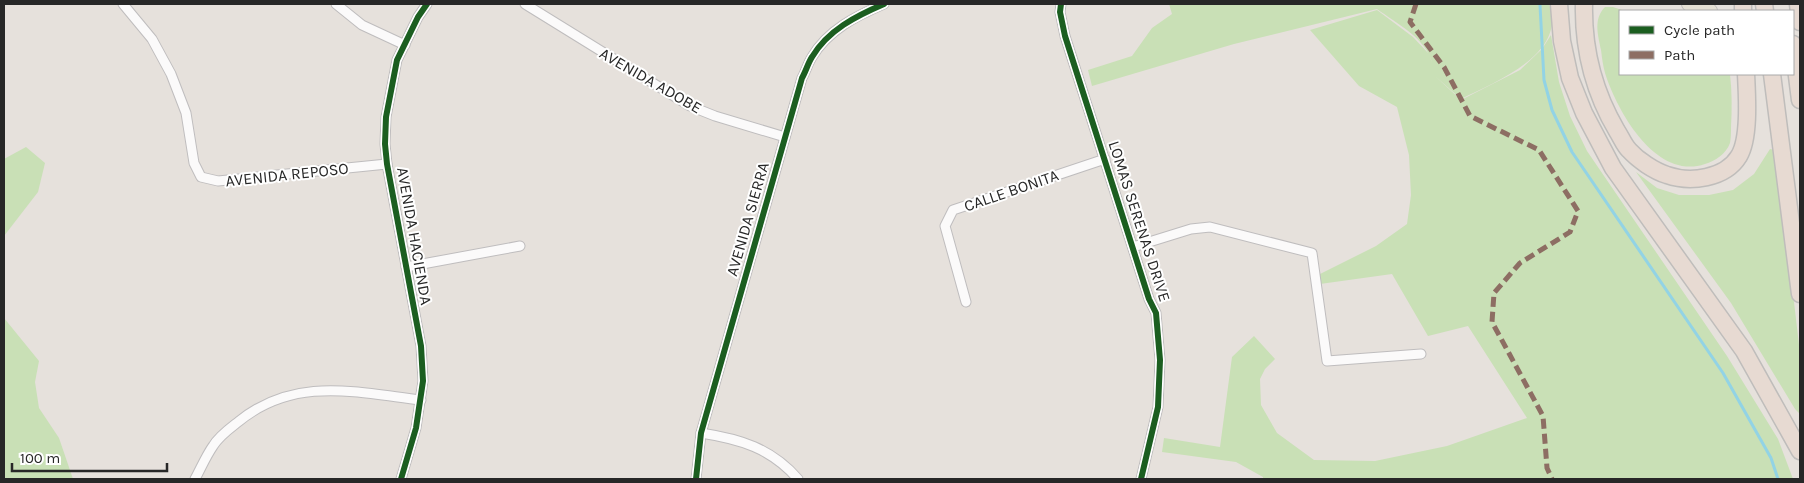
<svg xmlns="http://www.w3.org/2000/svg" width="1804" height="483" font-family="Karla,sans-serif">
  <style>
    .green { fill: #c9e0b6 }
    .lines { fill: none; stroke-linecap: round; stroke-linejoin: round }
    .stream { stroke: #92d3e5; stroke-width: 3 }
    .minor-casing { stroke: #bfbdbe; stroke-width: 11 }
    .primary-casing { stroke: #bfbdbb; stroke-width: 16 }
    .motorway-casing { stroke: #bfbdbb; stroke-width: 19 }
    .minor { stroke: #fbfafa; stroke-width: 9 }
    .primary { stroke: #e4dfd3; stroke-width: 14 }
    .motorway { stroke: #e7dad2; stroke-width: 16 }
    .quiet { stroke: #8d6e63; stroke-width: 5; stroke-dasharray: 10 5; stroke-linecap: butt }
    .cycleway-casing { stroke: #fff; stroke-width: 9 }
    .cycleway { stroke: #1b5e20; stroke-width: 6 }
    .labels { text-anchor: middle; stroke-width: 4; stroke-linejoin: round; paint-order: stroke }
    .street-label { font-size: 16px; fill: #272727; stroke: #fff }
  </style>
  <rect width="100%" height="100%" fill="#e6e1dc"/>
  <g class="green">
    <path d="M1169 4H1549C1568 54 1495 82 1461 99L1435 76 1461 100 1520 70 1542 49 1551 35 1559 82 1570 116 1587 151 1727 356 1778 439 1793 479H1263V477L1236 462 1162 452 1164 438 1220 447 1232 357 1254 336 1275 359 1265 369 1260 379 1261 405 1277 433 1314 460 1375 461 1447 446 1527 418 1468 326 1428 336 1392 274 1320 284V274L1376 246 1407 224 1411 195 1409 155 1397 107 1359 86 1310 30 1377 10 1413 37 1429 54 1432 63C1427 39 1396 23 1377 9L1234 44 1092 86 1088 70 1132 56 1152 28 1172 14Z"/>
    <path d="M1605 7H1613L1625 11H1620V74H1730C1732 92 1732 109 1731 127 1731 132 1731 138 1730 143 1726 154 1715 161 1705 164 1656 181 1617 111 1605 73 1603 66 1602 58 1601 50 1598 35 1593 19 1605 7Z"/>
    <polygon points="26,147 45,163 38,192 4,236 4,159"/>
    <polygon points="1770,149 1775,150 1777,158 1800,353 1800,414 1795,409 1731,303 1636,172 1657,188 1679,195 1709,195 1733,190 1754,174"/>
    <polygon points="4,318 39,361 35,382 39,408 59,438 73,479 4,479"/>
  </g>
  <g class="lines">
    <polyline class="stream" points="1540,5 1544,80 1552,110 1572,152 1723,373 1771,458 1778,479"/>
    <g class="minor-casing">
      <g id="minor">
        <polyline points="123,4 152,39 171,74 186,113 194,163 201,177 218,181 387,164"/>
        <polyline points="336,4 362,25 405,45"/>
        <polyline points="525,4 690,106 715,116 785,137"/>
        <polyline points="1061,4 1060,12 1065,36 1149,299 1156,313 1160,360 1158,407 1141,479"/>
        <polyline points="1133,247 1191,229 1210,227 1312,253 1327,361 1421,354"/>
        <polyline points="406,267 520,246"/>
        <polyline points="966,302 945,226 953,210 1105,159"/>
        <path d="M701 433C740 439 771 448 798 479"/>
        <path d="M195 479C201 468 206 456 213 446 219 436 229 429 238 422 294 376 354 392 421 400"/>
        <polyline points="401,479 416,428 423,381 421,346 387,164 385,144 386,117 397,60 418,17 427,4"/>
        <path d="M696 479 701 433 802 78C806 71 808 63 812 57 828 30 856 16 884 4"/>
      </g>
    </g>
    <g class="primary-casing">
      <polyline id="primary" points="1689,4 1710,11"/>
    </g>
    <g class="motorway-casing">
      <g id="motorway">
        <polyline points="1559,4 1562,41 1570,78 1584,113 1613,168 1744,351 1800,451"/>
        <path d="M1584 4C1583 48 1594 92 1617 131 1621 137 1624 145 1629 150 1638 160 1654 171 1667 175 1690 183 1725 179 1739 156 1750 138 1747 95 1746 74"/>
        <polyline points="1743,4 1743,11"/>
        <polyline points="1764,4 1765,11"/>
        <polyline points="1798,4 1800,22"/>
        <polyline points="1793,44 1800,100"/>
        <polyline points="1772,74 1800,294"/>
      </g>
    </g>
    <use href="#minor" class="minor"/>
    <use href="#primary" class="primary"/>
    <use href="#motorway" class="motorway"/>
    <polyline class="quiet" points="1416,4 1410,22 1444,67 1470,116 1539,150 1578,211 1570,232 1520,263 1494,293 1492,322 1543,416 1547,468 1552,479"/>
    <g class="cycleway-casing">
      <g id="cycleway">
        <polyline points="1061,4 1060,12 1065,36 1149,299 1156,313 1160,360 1158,407 1141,479"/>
        <polyline points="401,479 416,428 423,381 421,346 387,164 385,144 386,117 397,60 418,17 427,4"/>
        <path d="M696 479 701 433 802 78C806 71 808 63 812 57 828 30 856 16 884 4"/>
      </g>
    </g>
    <use href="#cycleway" class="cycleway"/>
  </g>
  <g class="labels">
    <g class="street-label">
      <text transform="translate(651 80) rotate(30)" y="6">AVENIDA ADOBE</text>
      <text transform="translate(287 174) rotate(-6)" y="6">AVENIDA REPOSO</text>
      <text transform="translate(1011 190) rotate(-19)" y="6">CALLE BONITA</text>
      <text transform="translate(747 219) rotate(-74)" y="6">AVENIDA SIERRA</text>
      <text transform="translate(1140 221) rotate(72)" y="6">LOMAS SERENAS DRIVE</text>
      <text transform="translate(415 236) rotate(80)" y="6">AVENIDA HACIENDA</text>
    </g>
  </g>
  <rect width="1804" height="483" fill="none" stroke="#272727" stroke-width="10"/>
  <rect x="1619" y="10" width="175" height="65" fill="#ffffff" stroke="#a9a9a9"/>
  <rect x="1629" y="26" width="25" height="8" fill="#1b5e20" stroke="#a9a9a9"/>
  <text x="1664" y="35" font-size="15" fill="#272727">Cycle path</text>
  <rect x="1629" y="51" width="25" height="8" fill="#8d6e63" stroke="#a9a9a9"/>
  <text x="1664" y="60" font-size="15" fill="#272727">Path</text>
  <path d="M12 463v8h155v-8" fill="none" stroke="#272727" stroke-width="2.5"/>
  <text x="20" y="463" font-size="15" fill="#272727" stroke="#ffffff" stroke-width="4" paint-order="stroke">100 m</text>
</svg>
